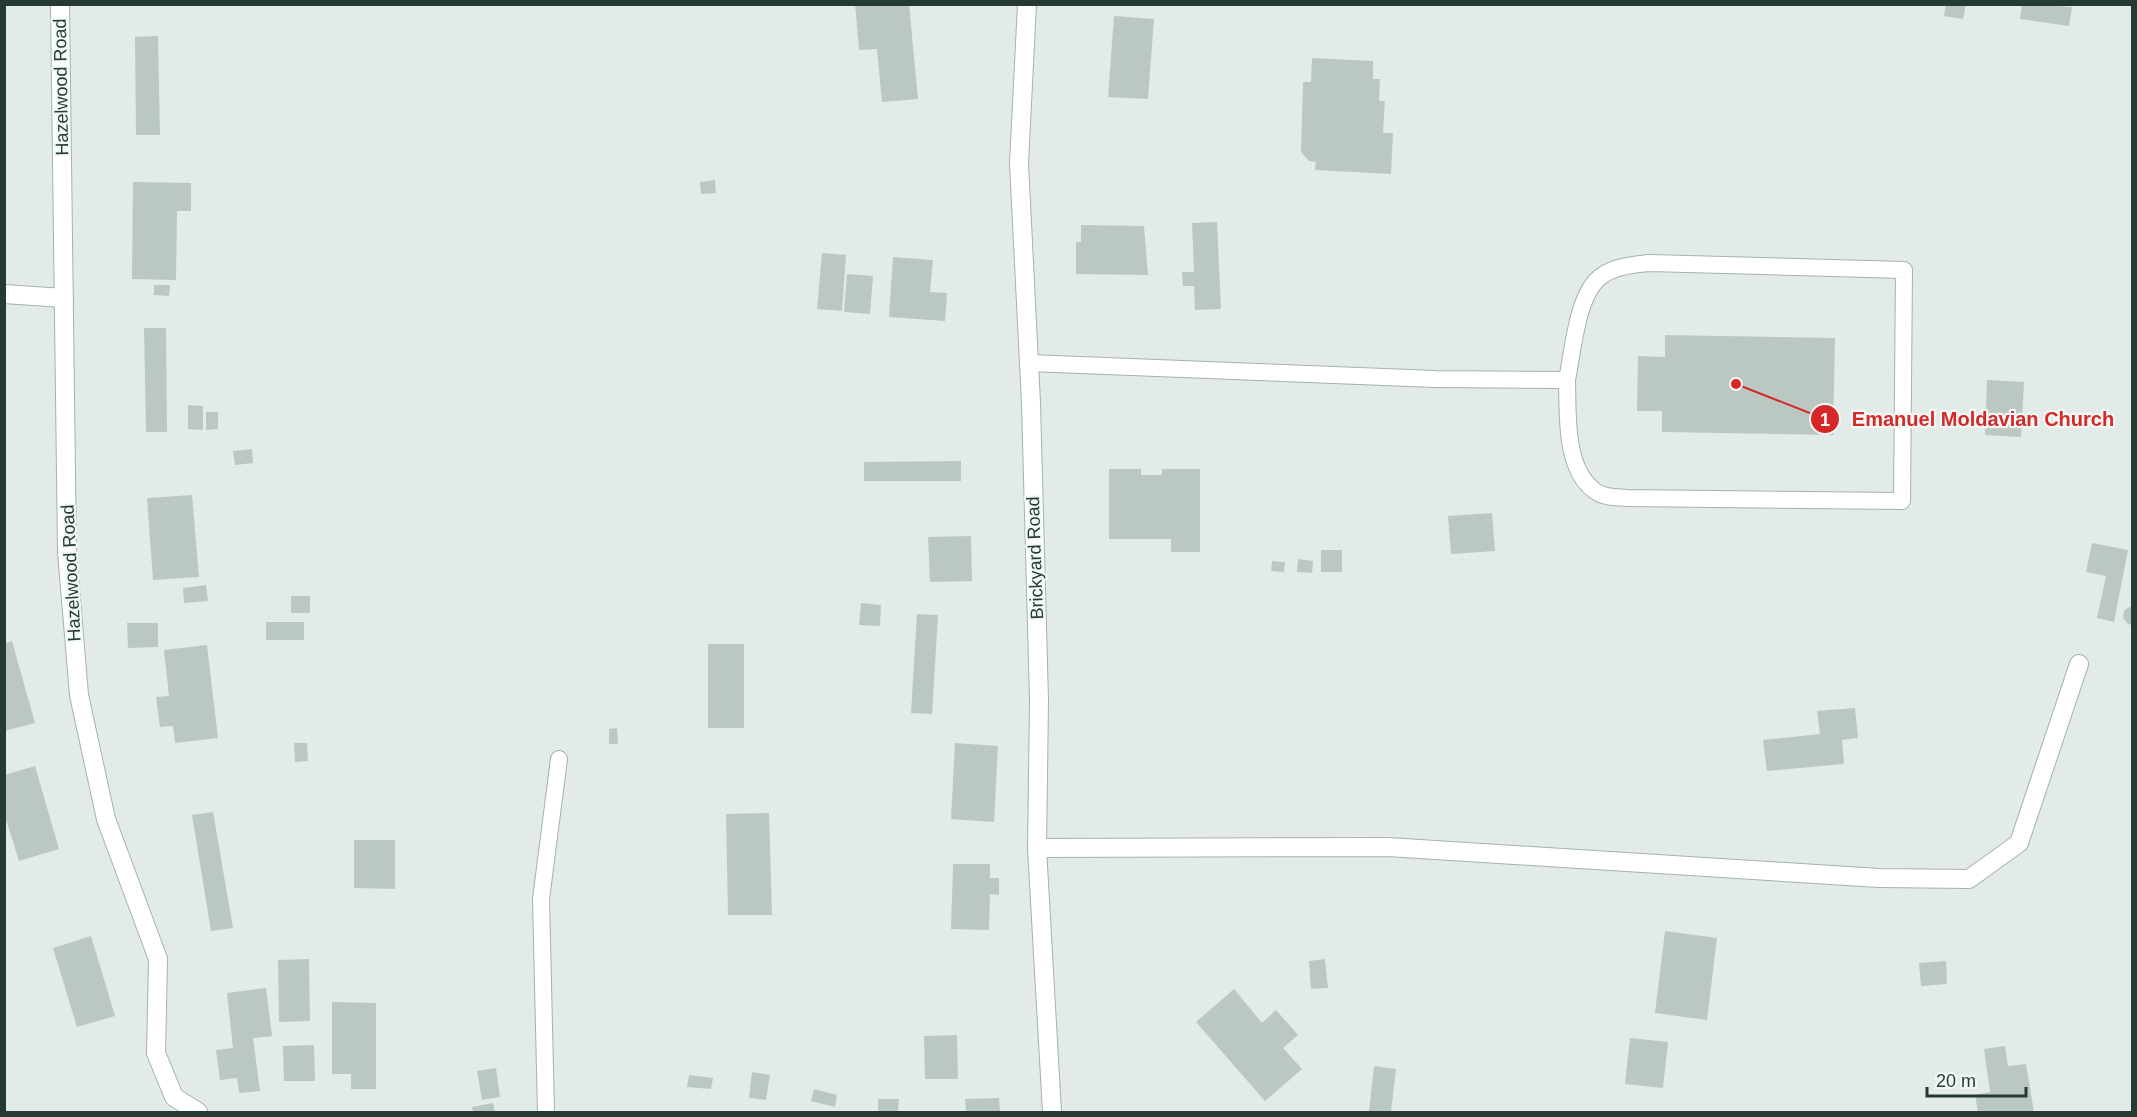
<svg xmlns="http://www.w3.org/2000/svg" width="2137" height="1117" font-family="Arial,sans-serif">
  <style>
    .building { fill: #bbc8c2 }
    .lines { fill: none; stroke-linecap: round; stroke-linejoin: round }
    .lane-casing { stroke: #a5b2ad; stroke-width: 18 }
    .street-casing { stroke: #a5b2ad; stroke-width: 20 }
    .lane { stroke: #fff; stroke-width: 16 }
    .street { stroke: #fff; stroke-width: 18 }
    .labels { text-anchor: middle; stroke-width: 4.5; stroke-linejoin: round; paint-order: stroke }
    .street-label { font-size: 18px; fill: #243a33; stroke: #f2f8f5 }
    .leader { fill: none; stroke: #d62828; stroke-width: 2 }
    .callout-dot { fill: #d62828; stroke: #f2f8f5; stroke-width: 2 }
    .mark-label { font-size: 18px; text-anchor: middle; font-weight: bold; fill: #fff }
    .callout-label { font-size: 20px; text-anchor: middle; font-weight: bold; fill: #d62828; stroke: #f2f8f5; stroke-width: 4.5; stroke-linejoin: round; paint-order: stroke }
  </style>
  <rect width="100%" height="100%" fill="#e2ebe7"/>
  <g class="building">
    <polygon points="855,4 909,4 918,99 882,102 877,49 859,50"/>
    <polygon points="1946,4 1966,4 1963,19 1944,16"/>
    <polygon points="2022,4 2072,7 2069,26 2020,19"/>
    <polygon points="1114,16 1154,19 1148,99 1108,97"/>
    <polygon points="158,36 160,135 136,135 135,37"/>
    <polygon points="1312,58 1373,61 1373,79 1380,79 1379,101 1385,101 1383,133 1393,133 1391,174 1315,170 1316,162 1309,161 1301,152 1303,82 1311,82"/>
    <polygon points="715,180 716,193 701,194 700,182"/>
    <polygon points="133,182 191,183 191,211 177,211 176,280 132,279"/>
    <polygon points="1217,222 1221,309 1195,310 1194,286 1183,286 1182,272 1194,272 1192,223"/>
    <polygon points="1081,225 1144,226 1148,275 1076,274 1076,242 1081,242"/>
    <polygon points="822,253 846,255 842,311 817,309"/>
    <polygon points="893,257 933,260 930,292 947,293 945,321 889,317"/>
    <polygon points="847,274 873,276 870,314 844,312"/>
    <polygon points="154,285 170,285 169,296 154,295"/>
    <polygon points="144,328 166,328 167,432 146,432"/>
    <polygon points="1665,335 1835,338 1833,435 1662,432 1662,411 1637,411 1638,356 1665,357"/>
    <polygon points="1987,380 2024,382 2021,437 1985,435"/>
    <polygon points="188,405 203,406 203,430 188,429"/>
    <polygon points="206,412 218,412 218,429 206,430"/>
    <polygon points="252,449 253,463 235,465 233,451"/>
    <polygon points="961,461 961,481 864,481 864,462"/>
    <polygon points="1109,469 1141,469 1141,475 1162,475 1162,469 1200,469 1200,552 1171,552 1171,539 1109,539"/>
    <polygon points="192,495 199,577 153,580 147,498"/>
    <polygon points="1492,513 1495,551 1451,554 1448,516"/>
    <polygon points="971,536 972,581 930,582 928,537"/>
    <polygon points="2092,543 2128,550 2114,622 2097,618 2106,576 2086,572"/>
    <rect x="1321" y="550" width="21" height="22"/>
    <polygon points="1298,559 1313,561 1312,573 1297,572"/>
    <polygon points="1272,561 1285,562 1284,572 1271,571"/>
    <polygon points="206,585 208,601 184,603 183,588"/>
    <rect x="291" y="596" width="19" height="17"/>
    <polygon points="861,603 881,605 880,626 859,625"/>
    <polygon points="2132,606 2132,625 2128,624 2123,618 2124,610"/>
    <polygon points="917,614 938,615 932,714 911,713"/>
    <rect x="266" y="622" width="38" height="18"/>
    <polygon points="127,623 158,623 158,647 128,648"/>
    <polygon points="12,641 35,723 4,731 4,644"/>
    <rect x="708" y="644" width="36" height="84"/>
    <polygon points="207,645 218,738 175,743 173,726 160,727 156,697 169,696 164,650"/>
    <polygon points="1855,708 1858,738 1842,740 1844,764 1767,771 1763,740 1820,734 1817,711"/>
    <polygon points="617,728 618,744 609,744 609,729"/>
    <polygon points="294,743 307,743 308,761 295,762"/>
    <polygon points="955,743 998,746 994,822 951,819"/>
    <polygon points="35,766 59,849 19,861 4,813 4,775"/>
    <polygon points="213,812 233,928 211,931 192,815"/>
    <polygon points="769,813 772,915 728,915 726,814"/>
    <polygon points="354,840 395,840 395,889 354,888"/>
    <polygon points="953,864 990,864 990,878 999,878 999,895 990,894 989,930 951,929"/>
    <polygon points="1665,931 1717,938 1707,1020 1655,1013"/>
    <polygon points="91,936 115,1016 77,1027 53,948"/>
    <polygon points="309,959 310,1021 279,1022 278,960"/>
    <polygon points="1325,959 1328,988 1311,989 1309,961"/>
    <polygon points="1946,961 1947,984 1921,986 1919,963"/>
    <polygon points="266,988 272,1036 253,1038 260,1091 239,1093 237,1078 220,1080 216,1050 233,1048 227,993"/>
    <polygon points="1234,989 1262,1023 1276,1010 1298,1035 1283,1048 1302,1069 1265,1101 1196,1022"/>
    <polygon points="332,1002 376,1003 376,1089 351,1089 351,1074 332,1074"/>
    <polygon points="957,1035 958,1079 925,1079 924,1036"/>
    <polygon points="1630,1038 1668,1042 1663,1088 1625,1084"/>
    <polygon points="314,1045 315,1081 284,1081 283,1046"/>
    <polygon points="2005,1046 2008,1066 2026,1064 2034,1112 1978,1112 1975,1095 1990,1092 1984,1049"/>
    <polygon points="1374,1066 1396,1069 1391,1112 1369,1112"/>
    <polygon points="496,1068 500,1097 482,1100 477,1071"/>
    <polygon points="752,1072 770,1075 766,1100 749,1098"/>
    <polygon points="689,1075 713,1078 711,1089 687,1087"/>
    <polygon points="814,1089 837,1095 835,1107 811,1101"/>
    <polygon points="999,1098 1000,1112 966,1112 965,1099"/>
    <polygon points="878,1099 899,1099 898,1112 878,1112"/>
    <polygon points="493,1103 495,1112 473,1112 472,1107"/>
  </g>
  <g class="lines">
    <g class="lane-casing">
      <g id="lane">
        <path d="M1029 363 1435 379 1567 380C1573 351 1577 291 1603 275 1616 266 1633 265 1649 263L1904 270 1902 501 1627 498C1617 497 1604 498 1595 491 1564 469 1568 413 1567 380"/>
        <polyline points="546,1112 541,899 559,759"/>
      </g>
    </g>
    <g class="street-casing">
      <g id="street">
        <polyline points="60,4 67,552 79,695 106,819 158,959 156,1053 174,1097 198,1112"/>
        <polyline points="1027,4 1019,163 1031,403 1039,701 1037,848 1052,1112"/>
        <polyline points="4,294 64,298"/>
        <polyline points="1037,848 1388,847 1879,878 1969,879 2019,843 2079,664"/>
      </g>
    </g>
    <use href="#lane" class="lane"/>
    <use href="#street" class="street"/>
  </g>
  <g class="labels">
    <g class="street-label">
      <text transform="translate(61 87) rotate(-91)" y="6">Hazelwood Road</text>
      <text transform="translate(1035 558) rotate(-92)" y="6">Brickyard Road</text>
      <text transform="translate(71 573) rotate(-93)" y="6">Hazelwood Road</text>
    </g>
  </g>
  <path class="leader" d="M1736 384L1825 419"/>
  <g class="callout-dot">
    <circle cx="1736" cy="384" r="6"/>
    <circle cx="1825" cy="419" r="15"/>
  </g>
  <g class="mark-label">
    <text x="1825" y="426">1</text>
  </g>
  <g class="callout-label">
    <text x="1983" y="426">Emanuel Moldavian Church</text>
  </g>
  <rect width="2137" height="1117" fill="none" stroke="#243a33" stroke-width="12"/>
  <path d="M1927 1087v9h99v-9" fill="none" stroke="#243a33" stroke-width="3"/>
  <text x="1936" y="1087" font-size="18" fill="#243a33" stroke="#f2f8f5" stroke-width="4.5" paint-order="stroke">20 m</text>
</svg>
